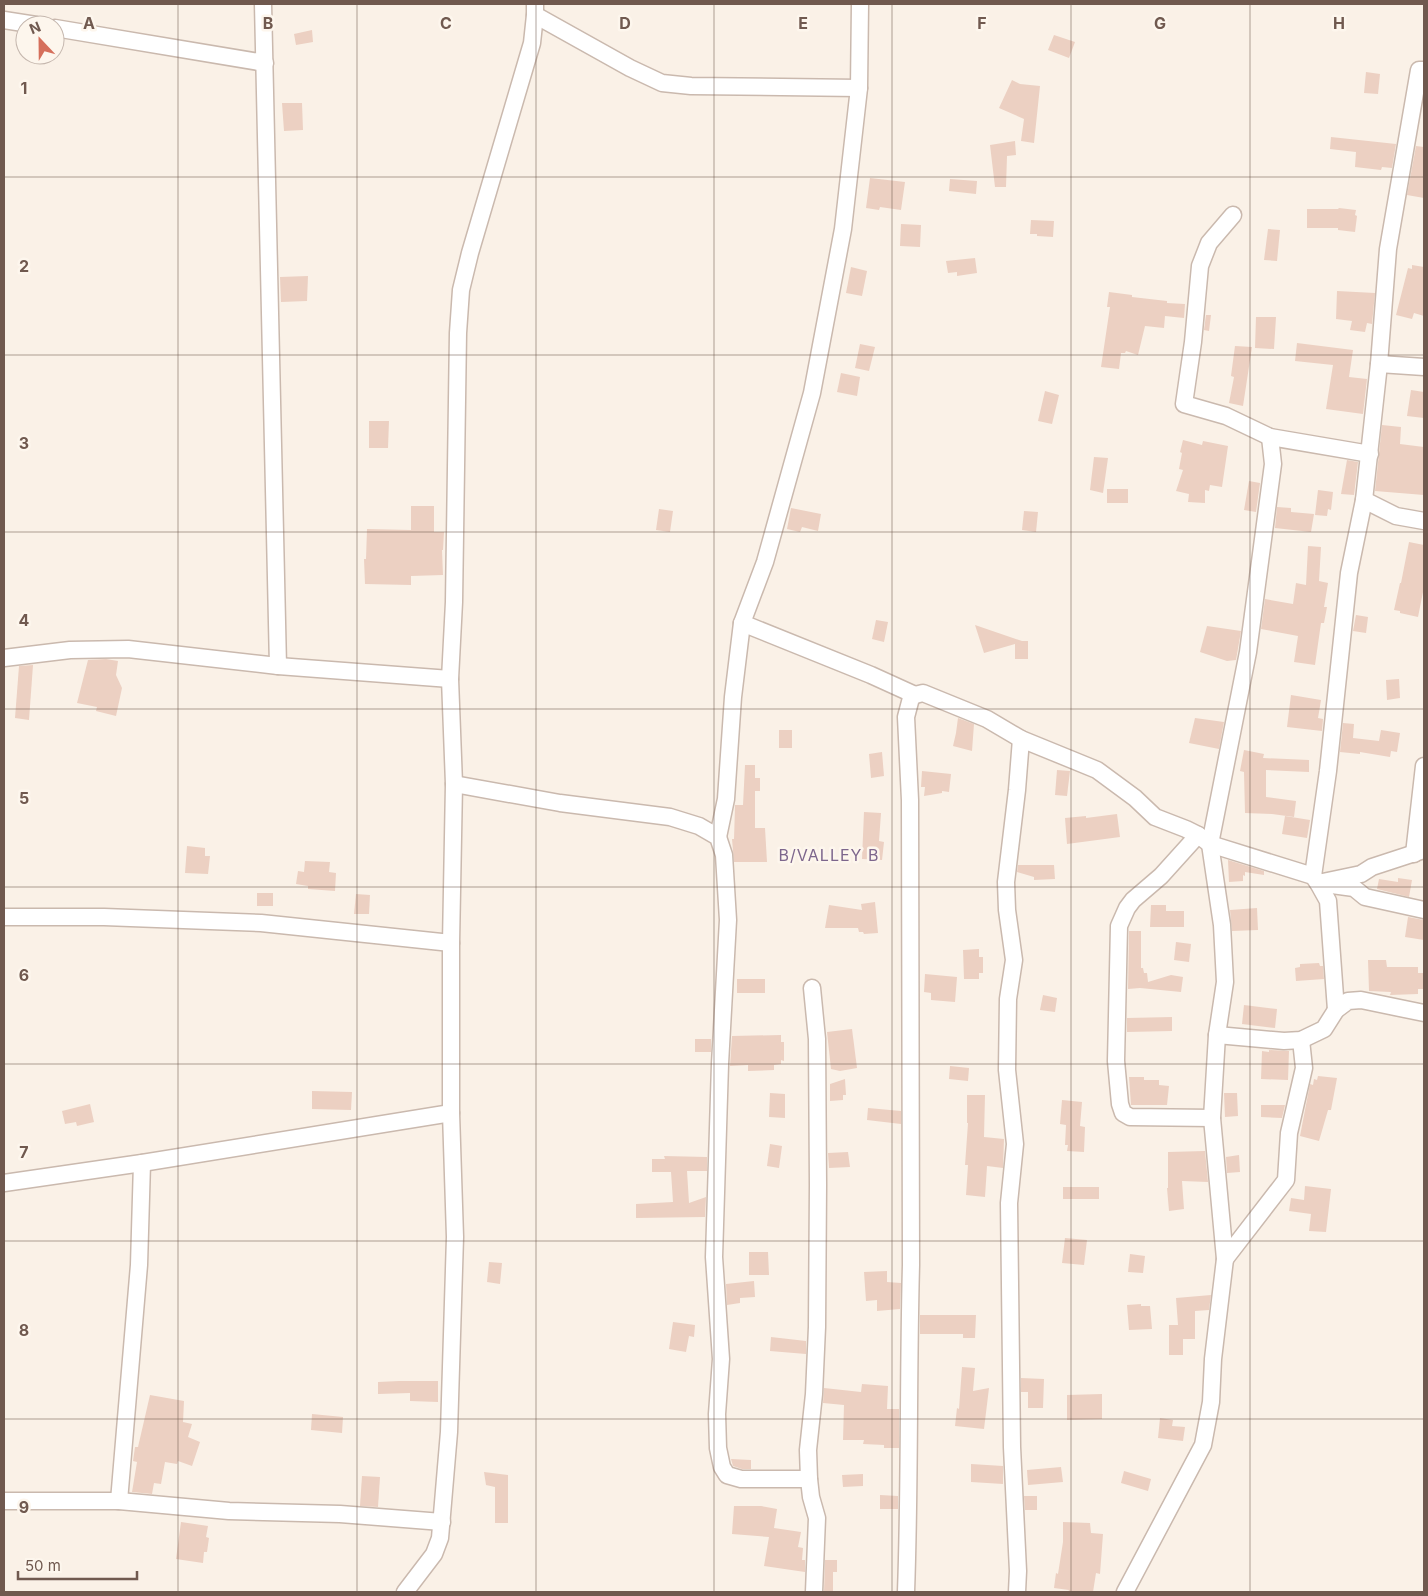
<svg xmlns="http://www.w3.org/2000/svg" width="1428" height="1596" font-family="Inter,sans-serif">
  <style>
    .building { fill: #ecd0c2 }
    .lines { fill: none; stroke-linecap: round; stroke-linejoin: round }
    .minor-casing { stroke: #cab9ae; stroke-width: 19 }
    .minor { stroke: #fff; stroke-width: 16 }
    .grid { fill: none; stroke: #70594f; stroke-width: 1; stroke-opacity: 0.55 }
    .labels { text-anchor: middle; stroke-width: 5; stroke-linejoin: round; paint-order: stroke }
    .quarter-label { font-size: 16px; letter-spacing: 1px; fill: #7d668c; stroke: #fdf6ed }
    .grid-label { font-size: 16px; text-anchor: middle; font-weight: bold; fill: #70594f; stroke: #fdf6ed; stroke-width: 5; stroke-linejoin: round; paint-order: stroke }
  </style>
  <rect width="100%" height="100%" fill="#faf1e7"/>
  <g class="building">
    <polygon points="312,30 313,42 296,45 294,34"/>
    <polygon points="1054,35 1075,42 1069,58 1048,50"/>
    <polygon points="1366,72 1380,74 1378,94 1364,93"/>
    <polygon points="1012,80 1020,84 1040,86 1034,143 1021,141 1024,119 999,108"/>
    <polygon points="282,103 302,103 303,130 284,131"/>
    <polygon points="1331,137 1396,144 1392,168 1382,167 1381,170 1355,167 1356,152 1330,149"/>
    <polygon points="1015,141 1016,155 1007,156 1006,187 995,187 990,145"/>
    <polygon points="1416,146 1424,147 1424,198 1407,195"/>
    <polygon points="870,178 905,182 901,210 880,207 879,210 866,208"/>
    <polygon points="950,179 977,181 976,194 949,191"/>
    <polygon points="1339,208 1356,210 1355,215 1357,216 1355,232 1338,230 1338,228 1307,228 1307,209 1338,209"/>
    <polygon points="1031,220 1054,221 1053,237 1037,236 1037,234 1030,234"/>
    <polygon points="901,224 921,225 920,247 900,246"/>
    <polygon points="1268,229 1280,230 1277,261 1264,260"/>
    <polygon points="975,258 977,273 957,276 957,272 948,273 946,261"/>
    <polygon points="1412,265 1424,267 1424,316 1414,313 1412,319 1396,315 1408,268 1412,269"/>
    <polygon points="851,267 867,271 862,296 846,293"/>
    <polygon points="308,276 307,301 281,302 280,277"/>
    <polygon points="1337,291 1375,293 1372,324 1367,323 1365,332 1350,330 1352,321 1336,319"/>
    <polygon points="1109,292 1132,295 1132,297 1167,301 1167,303 1185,304 1184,318 1165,316 1164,328 1145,326 1138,355 1126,351 1125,353 1121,353 1119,369 1101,367 1110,307 1107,307"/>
    <polygon points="1206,315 1211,315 1209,331 1204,330"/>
    <polygon points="1256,317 1276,317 1274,349 1255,348"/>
    <polygon points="1297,343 1353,350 1349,377 1367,379 1363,414 1326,409 1333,365 1295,361"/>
    <polygon points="860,344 875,347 869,371 855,368"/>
    <polygon points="1235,346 1252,347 1243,406 1229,403 1234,377 1231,376"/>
    <polygon points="841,373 860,377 857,396 837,392"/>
    <polygon points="1411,390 1424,392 1424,418 1407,416"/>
    <polygon points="1045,391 1059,395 1052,424 1038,421"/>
    <polygon points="369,421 389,421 388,448 369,448"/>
    <polygon points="1382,425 1401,427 1400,444 1424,447 1424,495 1375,491"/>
    <polygon points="1183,440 1202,445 1203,441 1228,446 1222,487 1210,485 1209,491 1205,490 1205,503 1188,502 1189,494 1176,491 1183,470 1179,469 1182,453 1180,452"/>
    <polygon points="1094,457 1108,458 1103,493 1090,490"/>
    <polygon points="1347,460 1358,462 1354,495 1341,494"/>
    <polygon points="1249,481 1260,483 1256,512 1244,510"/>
    <rect x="1107" y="489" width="21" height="14"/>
    <polygon points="1318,490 1333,492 1331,510 1328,509 1327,516 1315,515"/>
    <polygon points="411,506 434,506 434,532 444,532 443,550 442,550 443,575 411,576 411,585 365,584 364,559 366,559 367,529 411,530"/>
    <polygon points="1277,507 1291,508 1291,512 1314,514 1311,532 1275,528"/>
    <polygon points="791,508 821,514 818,531 802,527 800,532 787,529"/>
    <polygon points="659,509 673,511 670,532 656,530"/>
    <polygon points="1024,511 1038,512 1036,532 1022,530"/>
    <polygon points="1409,542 1424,545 1424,587 1418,617 1400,613 1400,611 1394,610 1400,583 1401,583"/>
    <polygon points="1308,546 1321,547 1319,581 1328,583 1324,607 1327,607 1324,623 1321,623 1315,665 1294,662 1298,636 1261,629 1265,599 1293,604 1296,583 1306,585"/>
    <polygon points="1356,615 1368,617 1366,633 1353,631"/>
    <polygon points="876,620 888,622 884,642 872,639"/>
    <polygon points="975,625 1022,641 1028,641 1028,659 1015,659 1015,644 984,653"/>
    <polygon points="1207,626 1241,631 1236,660 1227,661 1200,652"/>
    <polygon points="106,659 118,661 116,675 122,688 116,716 96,711 97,707 77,703 88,660"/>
    <polygon points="33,665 29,720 15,718 19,666"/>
    <polygon points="1399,679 1400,698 1387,700 1386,680"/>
    <polygon points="1291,695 1321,700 1318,718 1323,719 1322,731 1287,727"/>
    <polygon points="958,718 974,724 972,751 953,746 956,733"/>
    <polygon points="1195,718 1224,722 1219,749 1189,743"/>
    <polygon points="1343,723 1354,724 1353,738 1379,741 1381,730 1400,733 1397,752 1391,751 1390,757 1360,752 1360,754 1340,752"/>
    <rect x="779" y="730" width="13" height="18"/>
    <polygon points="1244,750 1264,754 1263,758 1309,760 1309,772 1266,770 1266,797 1296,801 1294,817 1272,814 1245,813 1244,772 1240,771"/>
    <polygon points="882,752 884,776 871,778 869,754"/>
    <polygon points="745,765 755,765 755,778 760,778 760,791 755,791 755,828 765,828 767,862 734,862 732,839 734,839 735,807 735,805 743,805"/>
    <polygon points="1057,770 1070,771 1067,796 1055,795"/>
    <polygon points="922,771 951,774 949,792 942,791 942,793 924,796 925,787 921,787"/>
    <polygon points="864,812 881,813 879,841 884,842 882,860 862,859"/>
    <polygon points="1117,814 1120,837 1067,844 1065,818 1086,816 1086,818"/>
    <polygon points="1285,816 1310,820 1307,838 1282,834"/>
    <polygon points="187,846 205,848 205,856 210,856 208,874 185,873"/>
    <polygon points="1228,860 1264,871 1264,875 1245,872 1245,876 1243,875 1243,881 1229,882"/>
    <polygon points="305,861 330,862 329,872 336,873 335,891 308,889 308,886 296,884 298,871 304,872"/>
    <polygon points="1018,865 1054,865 1055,879 1034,880 1034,877 1017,872"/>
    <polygon points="1398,878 1412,880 1409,897 1377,889 1379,879 1398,882"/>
    <rect x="257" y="893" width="16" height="13"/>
    <polygon points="356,894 370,895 369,914 354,914"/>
    <polygon points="875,902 878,933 864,934 863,932 859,932 858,928 825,928 829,905 862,910 861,904"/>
    <polygon points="1151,905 1166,905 1166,911 1184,911 1184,927 1150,927"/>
    <polygon points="1257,908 1258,930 1232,931 1230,910"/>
    <polygon points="1408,917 1424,920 1424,940 1405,937"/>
    <polygon points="1129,931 1141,931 1141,968 1143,968 1144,973 1147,973 1148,982 1171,975 1183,977 1181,992 1140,988 1128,989"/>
    <polygon points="1176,942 1191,944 1189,962 1174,960"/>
    <polygon points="979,949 979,957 983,957 983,973 979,973 979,979 964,979 963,950"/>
    <polygon points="1368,960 1386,960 1387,967 1418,967 1418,973 1423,973 1423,989 1418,989 1418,994 1390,995 1391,992 1369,991"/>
    <polygon points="1319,963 1320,966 1323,966 1324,979 1296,981 1295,968 1300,967 1300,964"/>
    <polygon points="925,974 957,977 955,1002 931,1000 931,993 924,992"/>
    <rect x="737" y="979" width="28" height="14"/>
    <polygon points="1043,995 1057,998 1055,1012 1040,1010"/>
    <polygon points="1244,1005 1277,1009 1275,1028 1242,1024"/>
    <polygon points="1172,1017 1172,1031 1127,1032 1127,1018"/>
    <polygon points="852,1029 857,1068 840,1071 831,1069 827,1032"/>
    <polygon points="781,1035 781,1042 784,1042 784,1061 781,1060 781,1064 774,1065 774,1070 748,1071 748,1065 730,1066 732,1036"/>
    <rect x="695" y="1039" width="16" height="13"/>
    <polygon points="1269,1050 1289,1051 1288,1080 1261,1079 1262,1051 1269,1052"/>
    <polygon points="950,1066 969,1068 968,1081 949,1079"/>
    <polygon points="1318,1076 1337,1078 1331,1110 1328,1110 1319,1141 1300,1136 1310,1084 1313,1085 1314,1079 1317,1080"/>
    <polygon points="1129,1077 1144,1077 1144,1080 1159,1080 1159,1085 1169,1086 1167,1105 1131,1105"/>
    <polygon points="845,1079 846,1095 843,1095 843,1100 830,1101 830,1084"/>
    <polygon points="312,1091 352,1092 351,1110 312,1109"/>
    <polygon points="770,1093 785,1094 785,1118 769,1117"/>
    <polygon points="1224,1093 1237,1093 1238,1116 1225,1117"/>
    <polygon points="967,1095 985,1095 984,1137 1004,1139 1003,1168 987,1166 985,1197 966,1195 968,1165 965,1165 968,1123 967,1123"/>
    <polygon points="1062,1100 1082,1102 1080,1126 1085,1127 1084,1152 1067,1151 1068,1145 1065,1145 1066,1125 1060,1124"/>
    <polygon points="90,1104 94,1122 77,1126 76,1122 65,1124 62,1111"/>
    <polygon points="1261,1105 1285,1105 1282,1118 1261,1117"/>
    <polygon points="868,1108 901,1111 901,1124 867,1120"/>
    <polygon points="770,1144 782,1146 779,1168 767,1166"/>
    <polygon points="1205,1151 1208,1182 1182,1181 1184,1209 1169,1211 1167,1188 1168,1188 1168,1152"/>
    <polygon points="848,1152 850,1167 829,1168 828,1153"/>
    <polygon points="1239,1155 1240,1172 1227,1173 1226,1157"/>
    <polygon points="664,1156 707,1157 707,1171 687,1171 689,1203 706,1197 705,1217 636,1218 636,1204 673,1202 671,1172 652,1172 652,1159 665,1159"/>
    <polygon points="1305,1186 1331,1189 1326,1232 1309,1231 1311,1214 1289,1211 1291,1198 1304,1200"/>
    <rect x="1063" y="1187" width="36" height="12"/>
    <polygon points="1065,1238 1087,1240 1084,1265 1062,1263"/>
    <polygon points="749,1252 768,1252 769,1275 749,1275"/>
    <polygon points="1130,1254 1145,1256 1143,1273 1128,1272"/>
    <polygon points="489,1262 502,1263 500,1284 487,1282"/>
    <polygon points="887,1271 887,1282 901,1283 900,1309 877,1311 877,1300 866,1301 864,1272"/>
    <polygon points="754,1281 755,1297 740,1298 740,1303 727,1305 726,1284"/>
    <polygon points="1211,1295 1209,1310 1195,1311 1195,1339 1183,1339 1183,1355 1169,1355 1169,1325 1178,1325 1176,1298"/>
    <polygon points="1141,1304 1141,1306 1150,1306 1152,1329 1129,1330 1127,1305"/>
    <polygon points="920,1315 976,1315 975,1338 963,1338 963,1334 920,1334"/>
    <polygon points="673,1322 695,1325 694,1337 689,1336 686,1352 669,1349"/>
    <polygon points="771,1337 806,1341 806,1354 770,1351"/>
    <polygon points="962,1367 975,1368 973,1391 989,1388 984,1429 955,1426 957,1408 959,1409"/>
    <polygon points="1021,1378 1044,1379 1043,1408 1028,1408 1028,1392 1021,1392"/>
    <polygon points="399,1381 438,1381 438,1402 410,1401 410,1393 378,1394 378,1382"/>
    <polygon points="862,1384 888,1386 887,1409 899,1409 899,1448 884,1448 884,1445 863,1444 864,1440 843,1440 844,1405 823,1403 824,1388 861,1392"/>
    <polygon points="1102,1394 1102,1419 1067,1420 1067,1395"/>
    <polygon points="150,1395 184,1401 183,1422 192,1424 188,1437 200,1442 192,1466 178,1461 177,1464 165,1462 161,1484 154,1483 152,1494 132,1492 137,1462 133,1461 135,1447 138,1447"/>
    <polygon points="312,1414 343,1417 342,1433 311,1430"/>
    <polygon points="1160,1418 1173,1420 1172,1426 1185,1427 1183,1441 1158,1438"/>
    <polygon points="731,1459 751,1460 751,1469 742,1469 733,1466"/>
    <polygon points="971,1464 1003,1466 1003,1484 971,1482"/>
    <polygon points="1061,1467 1063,1482 1028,1485 1027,1470"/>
    <polygon points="1124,1471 1151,1479 1148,1491 1121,1483"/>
    <polygon points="484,1472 508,1475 508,1523 495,1523 495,1487 486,1485"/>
    <polygon points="863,1474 863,1486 843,1487 842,1475"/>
    <polygon points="362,1476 380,1477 378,1507 360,1506"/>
    <polygon points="880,1495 898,1496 898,1509 880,1509"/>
    <polygon points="1024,1496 1037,1496 1037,1510 1025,1510"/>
    <polygon points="734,1506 761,1506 777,1509 774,1528 801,1532 798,1547 803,1548 802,1560 805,1560 805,1572 764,1566 769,1537 732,1534"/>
    <polygon points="181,1522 208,1526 206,1537 209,1538 207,1552 204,1552 203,1563 176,1559"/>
    <polygon points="1063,1522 1090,1523 1091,1533 1103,1534 1100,1574 1096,1573 1093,1592 1068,1592 1069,1590 1054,1588 1056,1573 1058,1574 1063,1542"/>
    <polygon points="825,1560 837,1560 837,1572 833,1572 833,1592 824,1592"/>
  </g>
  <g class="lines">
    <g class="minor-casing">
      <g id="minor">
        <polyline points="263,4 278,666"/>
        <polyline points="535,15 630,68 662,83 691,86 859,88"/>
        <polyline points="4,20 36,25"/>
        <polyline points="55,28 265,63"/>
        <polyline points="1233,215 1209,243 1200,266 1193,342 1184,404 1226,416 1270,437 1370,454"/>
        <polyline points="1379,364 1424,367"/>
        <polyline points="1364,500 1396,516 1424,521"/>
        <polyline points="742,623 871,675 915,695"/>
        <polyline points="4,658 70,650 128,649 278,666 450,679"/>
        <polyline points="454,784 560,803 670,817 699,826 718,837 724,855 728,920 720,1064 714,1257 721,1359 717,1414 718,1448 722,1467 727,1475 741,1479 809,1479"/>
        <polyline points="1198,835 1161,876 1133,900 1127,908 1119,926 1116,1061 1120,1104 1123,1113 1130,1117 1212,1118"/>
        <polyline points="718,837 726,799 733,697 742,623 765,562 812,393 843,229 859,88 860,4"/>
        <polyline points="1414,854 1424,766"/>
        <polyline points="1313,876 1328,771 1349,573 1364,500 1379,364 1388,249 1419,70 1424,70"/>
        <polyline points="1318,883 1328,901 1336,1010"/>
        <polyline points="1332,885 1354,888 1365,897 1424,910"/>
        <polyline points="4,917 104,917 261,923 451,943"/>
        <polyline points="812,988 817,1039 818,1185 817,1327 814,1394 808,1450 809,1479 811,1497 817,1518 814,1592"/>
        <polyline points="1217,1035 1284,1041 1301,1040 1324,1029 1336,1010 1348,1001 1361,1000 1424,1013"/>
        <polyline points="4,1183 142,1163 451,1113"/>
        <polyline points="1225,1259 1286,1180 1289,1133 1304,1068 1301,1040"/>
        <polyline points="4,1501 119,1501 229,1511 340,1514 442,1522"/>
        <polyline points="119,1501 139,1265 142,1163"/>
        <polyline points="405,1592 434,1554 440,1538 449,1432 455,1237 451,1113 451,943 454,784 450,679 454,602 458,333 461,290 470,253 532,43 535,15 535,4"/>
        <path d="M906 1592C910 1483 908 1374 911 1265L910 800 906 717 911 698 915 695 923 693 987 719 1021 739 1097 770 1135 798 1155 817 1186 829 1198 835 1210 844 1313 876 1318 883 1361 874 1372 867 1424 850"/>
        <polyline points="1017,1592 1018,1571 1012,1447 1009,1203 1015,1144 1007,1070 1008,999 1014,960 1007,910 1006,882 1017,790 1021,739"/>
        <polyline points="1125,1592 1203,1445 1211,1402 1213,1359 1225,1259 1212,1118 1217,1035 1225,982 1222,925 1210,844 1248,652 1273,464 1270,437"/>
      </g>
    </g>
    <use href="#minor" class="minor"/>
  </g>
  <path class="grid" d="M178 4V1592M357 4V1592M536 4V1592M714 4V1592M892 4V1592M1071 4V1592M1250 4V1592M4 177H1424M4 355H1424M4 532H1424M4 709H1424M4 887H1424M4 1064H1424M4 1241H1424M4 1419H1424"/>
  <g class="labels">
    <g class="quarter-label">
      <text x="829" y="861">B/VALLEY B</text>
    </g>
  </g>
  <g class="grid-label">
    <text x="89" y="29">A</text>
    <text x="268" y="29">B</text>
    <text x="446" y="29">C</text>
    <text x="625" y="29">D</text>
    <text x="803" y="29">E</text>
    <text x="982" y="29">F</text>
    <text x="1160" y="29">G</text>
    <text x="1339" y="29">H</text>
    <text x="24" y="94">1</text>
    <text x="24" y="272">2</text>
    <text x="24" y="449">3</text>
    <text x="24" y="626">4</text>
    <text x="24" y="804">5</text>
    <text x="24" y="981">6</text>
    <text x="24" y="1158">7</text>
    <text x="24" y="1336">8</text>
    <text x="24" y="1513">9</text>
  </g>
  <rect width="1428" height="1596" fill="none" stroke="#70594f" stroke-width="10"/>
  <g transform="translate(40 40) rotate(338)"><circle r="24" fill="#fdf6ed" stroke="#c5b7ae"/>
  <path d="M0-4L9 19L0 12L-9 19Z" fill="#d56f5b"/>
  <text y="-8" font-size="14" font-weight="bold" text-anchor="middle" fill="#70594f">N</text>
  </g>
  <path d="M18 1571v8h119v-8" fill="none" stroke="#70594f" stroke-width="2.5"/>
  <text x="25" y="1571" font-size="15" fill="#70594f" stroke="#fdf6ed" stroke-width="4" paint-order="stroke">50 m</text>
</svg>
